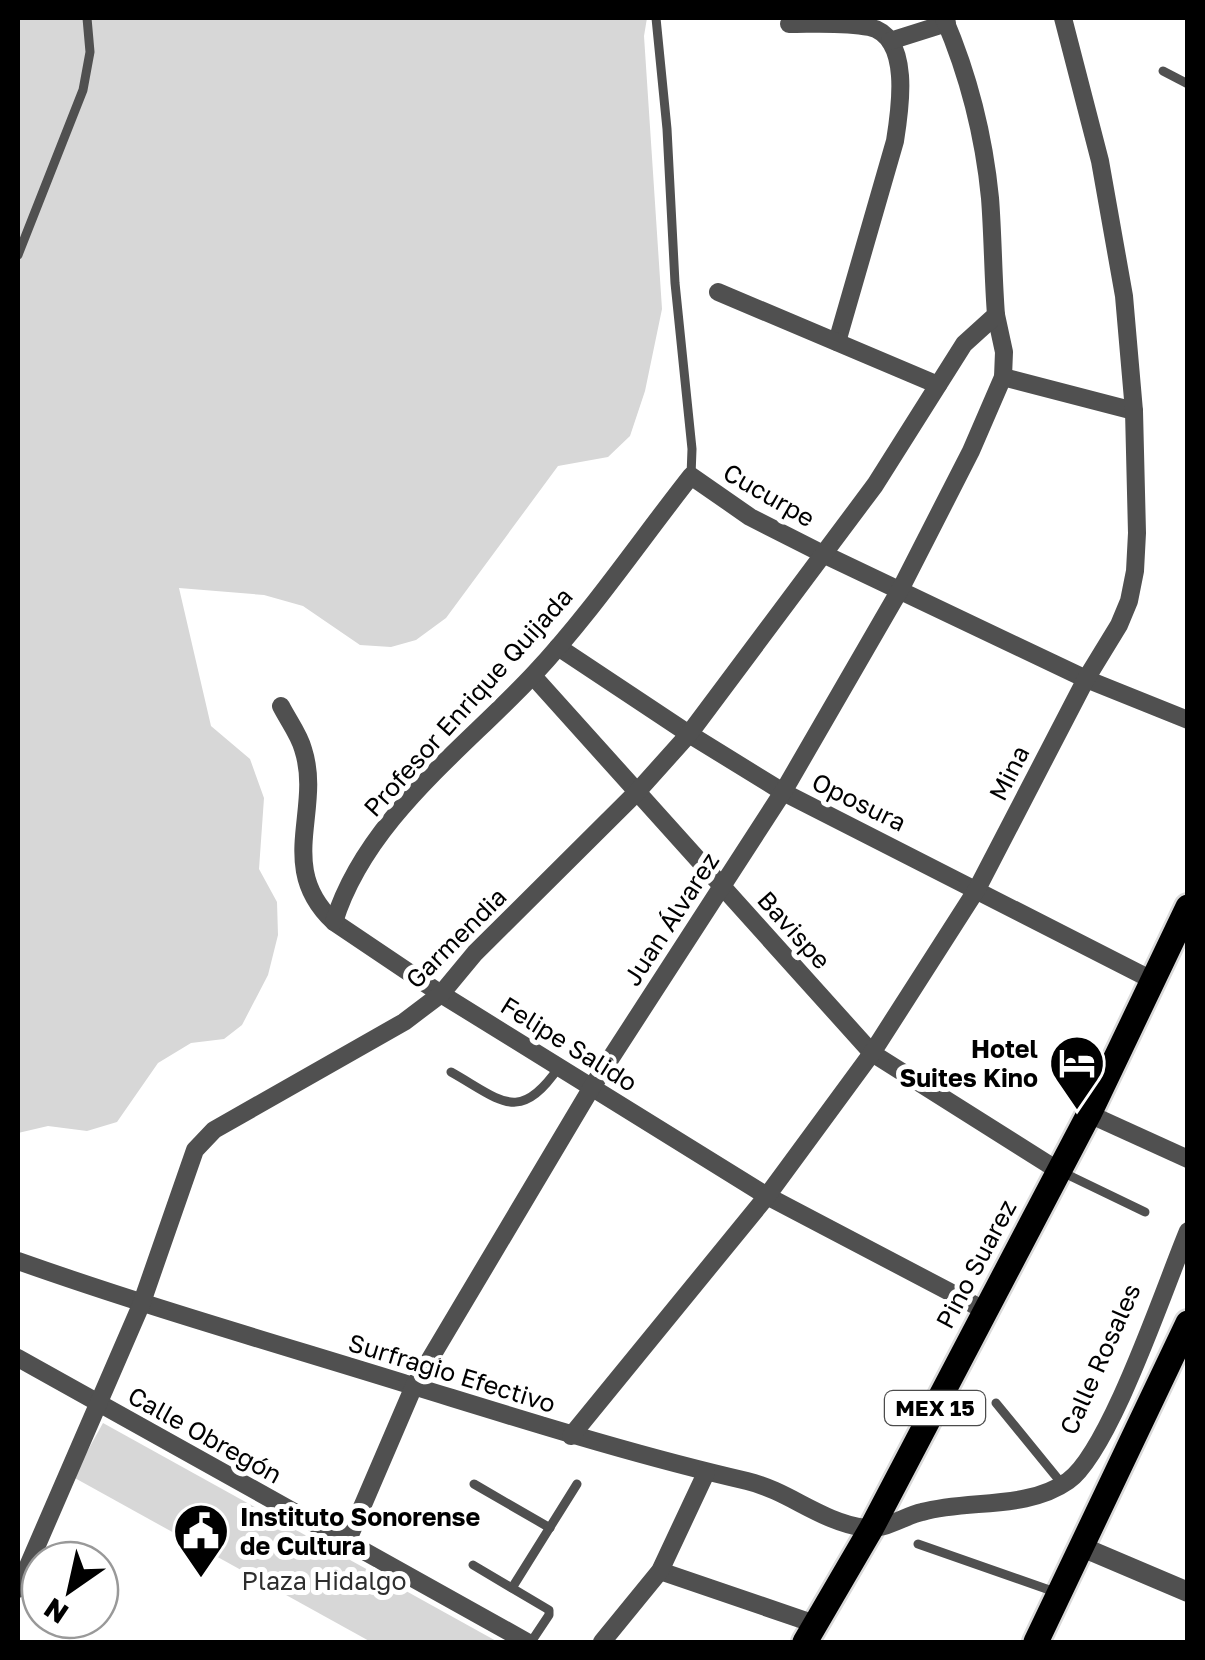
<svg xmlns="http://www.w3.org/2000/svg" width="1205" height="1660" font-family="'Golos Text',sans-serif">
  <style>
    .green { fill: #d7d7d7 }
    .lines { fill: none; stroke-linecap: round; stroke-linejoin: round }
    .primary-casing { stroke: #dbdbdb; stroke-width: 30 }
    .service { stroke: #505050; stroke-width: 9 }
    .minor { stroke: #505050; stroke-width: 18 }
    .tertiary { stroke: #505050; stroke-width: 20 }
    .primary { stroke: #000; stroke-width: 25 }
    .labels { text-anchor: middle; stroke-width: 10; stroke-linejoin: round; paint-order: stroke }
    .shield { fill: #fff; stroke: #4c4c4c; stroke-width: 2.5 }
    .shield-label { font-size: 22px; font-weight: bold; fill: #000 }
    .street-label { font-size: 25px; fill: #000; stroke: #fff }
    .poi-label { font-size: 25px; font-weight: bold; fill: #000; stroke: #fff; text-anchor: end }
    .park-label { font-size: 25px; fill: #2e2e2e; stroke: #fff }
  </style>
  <rect width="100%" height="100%" fill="#fff"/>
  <g class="green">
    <polygon points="18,18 647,18 644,36 662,309 645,391 630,436 608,457 558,466 446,618 416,640 391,647 360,645 303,606 264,595 179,588 211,726 250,759 264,798 259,869 277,902 278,935 268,975 242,1025 224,1039 191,1043 158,1063 117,1122 87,1131 48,1126 18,1133"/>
    <polygon points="103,1423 498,1642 371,1642 73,1477"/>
  </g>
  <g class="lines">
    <g class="primary-casing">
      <g id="primary">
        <polyline points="805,1642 871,1529 1089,1114 1188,907"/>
        <polyline points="1036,1642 1188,1323"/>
      </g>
    </g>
    <g class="service">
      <polyline points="656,18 667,129 675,283 692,449 691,476"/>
      <polyline points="1163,71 1188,84"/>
      <polyline points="18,255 83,90 90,52 87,18"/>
      <path d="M451 1072C501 1100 519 1125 559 1067"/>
      <polyline points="1062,1172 1145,1212"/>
      <polyline points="996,1403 1063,1485"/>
      <polyline points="474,1484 550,1528"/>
      <polyline points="918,1544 1058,1593"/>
      <polyline points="473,1565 549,1610 549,1615 531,1642"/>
      <polyline points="512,1588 577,1484"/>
    </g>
    <g class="minor">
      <path d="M789 24C815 24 844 22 869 27 912 36 900 110 895 141L837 342"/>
      <polyline points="890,41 947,23"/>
      <polyline points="718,292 938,385"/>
      <polyline points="1003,377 1134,411"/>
      <polyline points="558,647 689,734 783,792 1152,980"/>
      <polyline points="533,676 872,1053 1059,1171"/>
      <path d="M281 706C288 720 299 734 303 749 323 810 275 867 334 922L441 994 767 1196 986 1311"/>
      <path d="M334 922C366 819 463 750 534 674 591 613 639 542 691 476L750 517 821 553 1086 679 1188 720"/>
      <polyline points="1089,1114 1188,1159"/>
      <path d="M18 1261C148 1307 281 1345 413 1386 524 1420 634 1455 747 1481 789 1491 821 1522 865 1528 883 1531 904 1516 922 1512 969 1499 1027 1510 1068 1481 1110 1451 1165 1286 1188 1231"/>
      <polyline points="18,1358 527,1642"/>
      <polyline points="571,1436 767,1196 872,1053 977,889 1086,679 1119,625 1129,601 1135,571 1137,533 1134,411 1124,296 1100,161 1063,18"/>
      <polyline points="347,1542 414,1386 592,1087 783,792 901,588 971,451 1003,377 1004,352 996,315"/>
      <polyline points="660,1571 815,1624"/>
      <path d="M18 1589 141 1305 195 1150 214 1130 404 1022 441 994 475 953 637 792 689 734 875 485 964 344 996 315C993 276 993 237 990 198 984 137 968 74 944 18"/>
      <polyline points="602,1642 660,1571 706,1473"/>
    </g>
    <polyline class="tertiary" points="1082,1547 1188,1592"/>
    <use href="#primary" class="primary"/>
  </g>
  <defs>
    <g id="hotel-pin" transform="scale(2.875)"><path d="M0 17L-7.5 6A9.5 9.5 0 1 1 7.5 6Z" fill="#000" stroke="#fff"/><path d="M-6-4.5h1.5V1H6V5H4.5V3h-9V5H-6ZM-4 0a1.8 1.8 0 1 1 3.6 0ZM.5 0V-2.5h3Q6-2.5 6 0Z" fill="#fff"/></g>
    <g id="civic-pin" transform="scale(2.875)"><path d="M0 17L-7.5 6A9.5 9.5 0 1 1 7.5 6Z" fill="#000" stroke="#fff"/><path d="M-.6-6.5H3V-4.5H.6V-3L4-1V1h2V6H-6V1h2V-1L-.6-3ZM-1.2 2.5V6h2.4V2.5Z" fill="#fff"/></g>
  </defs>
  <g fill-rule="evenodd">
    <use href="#hotel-pin" x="1077" y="1063"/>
    <use href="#civic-pin" x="201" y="1531"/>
  </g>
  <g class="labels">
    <rect class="shield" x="885" y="1391" width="100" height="34" rx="8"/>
    <g class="shield-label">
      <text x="935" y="1416">MEX 15</text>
    </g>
    <g class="street-label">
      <text transform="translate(769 495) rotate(30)" y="9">Cucurpe</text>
      <text transform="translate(468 702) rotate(-48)" y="9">Profesor Enrique Quijada</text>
      <text transform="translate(1009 773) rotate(-63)" y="9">Mina</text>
      <text transform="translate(859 802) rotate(26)" y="9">Oposura</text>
      <text transform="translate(671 919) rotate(-57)" y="9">Juan Álvarez</text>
      <text transform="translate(794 930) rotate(48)" y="9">Bavispe</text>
      <text transform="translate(456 938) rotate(-45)" y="9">Garmendia</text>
      <text transform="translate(569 1044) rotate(32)" y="9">Felipe Salido</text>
      <text transform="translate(976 1264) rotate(-62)" y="9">Pino Suarez</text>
      <text transform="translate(1100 1359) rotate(-66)" y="9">Calle Rosales</text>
      <text transform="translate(452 1373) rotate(17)" y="9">Surfragio Efectivo</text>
      <text transform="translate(205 1435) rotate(29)" y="9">Calle Obregón</text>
    </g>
    <g class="poi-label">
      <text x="1038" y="1058">Hotel<tspan x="1038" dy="29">Suites Kino</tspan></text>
      <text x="240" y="1526" text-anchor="start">Instituto Sonorense<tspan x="240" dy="29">de Cultura</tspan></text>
    </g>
    <g class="park-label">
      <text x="324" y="1590">Plaza Hidalgo</text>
    </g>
  </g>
  <rect width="1205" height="1660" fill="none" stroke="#000000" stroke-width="40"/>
  <g transform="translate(70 1590) rotate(214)"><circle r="48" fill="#ffffff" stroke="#999999" stroke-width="2.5"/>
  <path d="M0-8L18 38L0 25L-18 38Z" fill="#000000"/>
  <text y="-15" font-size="28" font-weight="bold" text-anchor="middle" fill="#000000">N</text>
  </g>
</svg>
